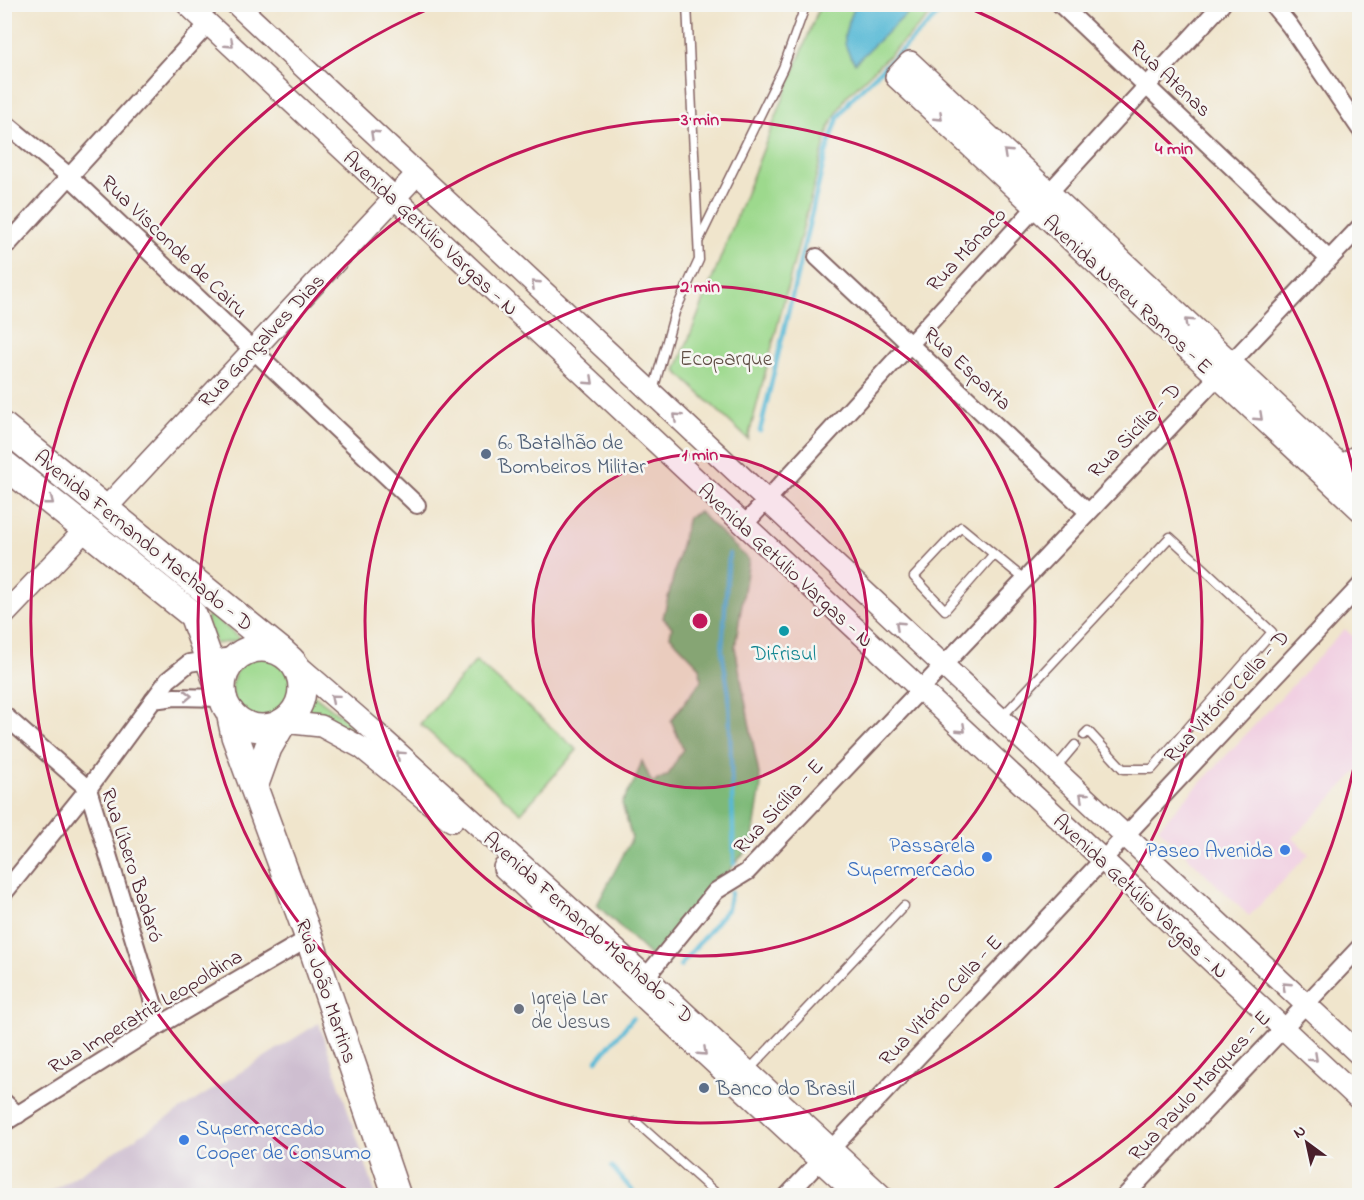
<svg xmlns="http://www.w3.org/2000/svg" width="1364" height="1200" font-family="'Indie Flower',sans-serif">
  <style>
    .built { fill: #f1d0e2 }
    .industrial { fill: #cebed0 }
    .green { fill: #9dd98d; stroke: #747c5c; stroke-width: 1.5 }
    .forest { fill: #7eb978; stroke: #646c52; stroke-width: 1.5 }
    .water { fill: #57b9d6; stroke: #506c80; stroke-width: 1.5 }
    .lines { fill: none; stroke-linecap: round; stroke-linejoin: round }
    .stream { stroke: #57b9d6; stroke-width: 4.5 }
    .service-casing { stroke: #846463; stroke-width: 11 }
    .minor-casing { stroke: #846463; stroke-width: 20 }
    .tertiary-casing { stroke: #846463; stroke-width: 24 }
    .primary-casing { stroke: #846463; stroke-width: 30 }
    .service { stroke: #fff; stroke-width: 8 }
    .minor { stroke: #fff; stroke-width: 16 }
    .tertiary { stroke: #fff; stroke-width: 21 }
    .primary { stroke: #fff; stroke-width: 27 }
    .oneway { stroke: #ae9aa0 }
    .ring { fill: none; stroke: #c2185b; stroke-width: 3 }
    .service-dot { fill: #5c6f8a; stroke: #f6f6f2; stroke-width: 2 }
    .culture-dot { fill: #0f9aa8; stroke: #f6f6f2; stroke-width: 2 }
    .shop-dot { fill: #3f7fe0; stroke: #f6f6f2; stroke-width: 2 }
    .worship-dot { fill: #6b7280; stroke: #f6f6f2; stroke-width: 2 }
    .labels { text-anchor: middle; stroke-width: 5; stroke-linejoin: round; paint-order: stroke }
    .street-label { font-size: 21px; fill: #4a1f2b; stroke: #f6f6f2 }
    .park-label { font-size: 21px; fill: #5f4e44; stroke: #f6f6f2 }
    .service-label { font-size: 21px; fill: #4e5e75; stroke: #f6f6f2; text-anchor: start }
    .culture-label { font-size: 21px; fill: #0d838f; stroke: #f6f6f2 }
    .shop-label { font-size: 21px; fill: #366cbe; stroke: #f6f6f2; text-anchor: end }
    .worship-label { font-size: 21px; fill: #5b616d; stroke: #f6f6f2; text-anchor: start }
    .centre { fill: #c2185b; stroke: #f6f6f2; stroke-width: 3 }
    .ring-label { font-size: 18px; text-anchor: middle; font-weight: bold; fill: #c2185b; stroke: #f6f6f2; stroke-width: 5; stroke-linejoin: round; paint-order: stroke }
  </style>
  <rect width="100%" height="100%" fill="#f6f6f2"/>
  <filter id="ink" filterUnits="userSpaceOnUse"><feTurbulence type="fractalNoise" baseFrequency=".0167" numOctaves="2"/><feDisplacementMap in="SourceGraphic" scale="12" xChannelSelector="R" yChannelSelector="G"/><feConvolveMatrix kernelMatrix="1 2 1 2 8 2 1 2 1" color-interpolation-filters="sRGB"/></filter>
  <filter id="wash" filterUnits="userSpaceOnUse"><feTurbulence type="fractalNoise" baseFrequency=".008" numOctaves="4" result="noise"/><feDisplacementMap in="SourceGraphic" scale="24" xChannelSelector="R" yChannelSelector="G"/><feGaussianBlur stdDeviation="1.35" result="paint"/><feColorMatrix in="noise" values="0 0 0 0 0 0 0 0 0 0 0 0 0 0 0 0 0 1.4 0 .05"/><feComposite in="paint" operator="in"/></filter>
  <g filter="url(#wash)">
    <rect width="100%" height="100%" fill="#f0e5cc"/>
    <polygon class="built" points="1345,629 1359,642 1359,769 1293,838 1309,854 1249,916 1158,828"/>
    <polygon class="industrial" points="319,1023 376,1195 46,1195 148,1130"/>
    <g class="green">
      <polygon points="820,5 941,5 846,97 829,127 748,439 676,371"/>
      <polygon points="210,613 241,640 216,644 206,619"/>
      <circle cx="264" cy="688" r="32"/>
      <polygon points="476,661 577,750 521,813 420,724"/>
      <polygon points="309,691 363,733 360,737 320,715 302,714"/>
    </g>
    <polygon class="forest" points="699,512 749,560 735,647 761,785 752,844 653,958 597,905 632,838 622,803 635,780 642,761 652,783 668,775 683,749 671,720 701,681 700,667 670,636 672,627 663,618 688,517"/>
    <path class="water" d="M856 4H916V5L855 63C837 39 846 30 856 4Z"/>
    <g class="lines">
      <g class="stream">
        <polyline points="760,431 826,153 838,118 851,99 949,4"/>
        <polyline points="729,554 722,651 729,695 734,864"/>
        <polyline points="680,966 728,908 731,892"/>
        <polyline points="597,1060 633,1018"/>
        <polyline points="612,1167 637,1196"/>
      </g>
    </g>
  </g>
  <g filter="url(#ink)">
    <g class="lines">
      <g class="service-casing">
        <g id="service">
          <polyline points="699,240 783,68 806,4"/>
          <polyline points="653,391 675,312 699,260 687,4"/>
          <polyline points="1338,461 1360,446"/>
          <polyline points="993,555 945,610 914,577 961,527 1024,579"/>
          <polyline points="1000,719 1170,537 1272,632 1152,769 1123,769 1088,731 1084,735"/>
          <polyline points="1054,770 1075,745"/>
          <polyline points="748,1071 904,906"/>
          <polyline points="636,1122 719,1196"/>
        </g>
      </g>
      <g class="minor-casing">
        <g id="minor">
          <polyline points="1060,4 1329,259"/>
          <polyline points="1272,4 1290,26 1360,129"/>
          <polyline points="4,122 69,176 417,505"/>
          <polyline points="9,243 208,24"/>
          <polyline points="817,257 1088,512"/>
          <polyline points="744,525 1222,4"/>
          <polyline points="153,700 175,697 223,698"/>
          <polyline points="4,715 88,789 160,1025"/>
          <polyline points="4,893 88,789 168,680 189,663 238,655"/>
          <polyline points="646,977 716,891 747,872 1360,227"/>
          <polyline points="4,1102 18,1115"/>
          <polyline points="4,1123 160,1025 309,938"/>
          <polyline points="787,1196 1360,586"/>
          <polyline points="1125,1196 1360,947"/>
        </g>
      </g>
      <g class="tertiary-casing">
        <g id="tertiary">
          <polyline points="187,4 1360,1100"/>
          <polyline points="236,4 1360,1055"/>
          <polyline points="1360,483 910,62 896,77 1360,510"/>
          <polyline points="106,508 417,174"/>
          <polyline points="4,615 86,529"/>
          <polyline points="294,662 375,732 646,977 882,1196"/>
          <polyline points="283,722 321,726 362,748 452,821"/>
          <polyline points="504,868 858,1196"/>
        </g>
      </g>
      <g class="primary-casing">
        <g id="primary">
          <polyline points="4,427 283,653"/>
          <polyline points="4,464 193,615 223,698"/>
          <circle cx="262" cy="688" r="40"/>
          <polyline points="230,712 235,736 309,938 397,1196"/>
          <polyline points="254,787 268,748 283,722"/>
        </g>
      </g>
      <use href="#service" class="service"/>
      <use href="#minor" class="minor"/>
      <use href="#tertiary" class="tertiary"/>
      <use href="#primary" class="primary"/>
    </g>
    <defs><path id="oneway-chevron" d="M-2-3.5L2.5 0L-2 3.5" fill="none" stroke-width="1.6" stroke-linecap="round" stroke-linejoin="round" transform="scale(1.5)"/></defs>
    <g class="oneway">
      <use href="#oneway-chevron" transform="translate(230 44) rotate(43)"/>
      <use href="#oneway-chevron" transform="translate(939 117) rotate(43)"/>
      <use href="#oneway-chevron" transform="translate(374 134) rotate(-137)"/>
      <use href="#oneway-chevron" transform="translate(1007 153) rotate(-137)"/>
      <use href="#oneway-chevron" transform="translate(535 284) rotate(-137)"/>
      <use href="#oneway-chevron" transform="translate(1188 322) rotate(-137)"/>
      <use href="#oneway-chevron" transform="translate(590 381) rotate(43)"/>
      <use href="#oneway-chevron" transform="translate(677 417) rotate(-137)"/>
      <use href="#oneway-chevron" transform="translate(1259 417) rotate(43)"/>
      <use href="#oneway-chevron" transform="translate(50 501) rotate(38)"/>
      <use href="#oneway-chevron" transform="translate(899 625) rotate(-137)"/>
      <use href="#oneway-chevron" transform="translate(188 696) rotate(-1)"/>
      <use href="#oneway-chevron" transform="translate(334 698) rotate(-140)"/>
      <use href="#oneway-chevron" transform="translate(962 729) rotate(43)"/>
      <use href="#oneway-chevron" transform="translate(400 755) rotate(-138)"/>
      <use href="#oneway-chevron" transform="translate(1083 796) rotate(-137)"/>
      <use href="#oneway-chevron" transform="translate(1286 986) rotate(-137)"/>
      <use href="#oneway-chevron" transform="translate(703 1052) rotate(43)"/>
      <use href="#oneway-chevron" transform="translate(1314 1058) rotate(43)"/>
    </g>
  </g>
  <circle cx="700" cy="621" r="167" fill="#c2185b" fill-opacity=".12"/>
  <g class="ring">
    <circle cx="700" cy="621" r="167"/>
    <circle cx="700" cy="621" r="335"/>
    <circle cx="700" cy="621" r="502"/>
    <path d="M1359 743A670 670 0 0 1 1045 1195M355 1195A670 670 0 0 1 433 7M967 7A670 670 0 0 1 1359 499"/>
  </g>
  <g class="service-dot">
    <circle cx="486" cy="454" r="6"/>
    <circle cx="704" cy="1088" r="6"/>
  </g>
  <circle class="culture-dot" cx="784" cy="631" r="6"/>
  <g class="shop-dot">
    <circle cx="1285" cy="850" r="6"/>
    <circle cx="987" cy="857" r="6"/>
    <circle cx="184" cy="1140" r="6"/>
  </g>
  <circle class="worship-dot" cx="519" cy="1009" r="6"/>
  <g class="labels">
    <g class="street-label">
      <text transform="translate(1171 78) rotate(43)" y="7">Rua Atenas</text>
      <text transform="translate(431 233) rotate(43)" y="7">Avenida Getúlio Vargas - N</text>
      <text transform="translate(175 246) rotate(44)" y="7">Rua Visconde de Cairu</text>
      <text transform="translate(966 249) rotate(-47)" y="7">Rua Mônaco</text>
      <text transform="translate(1128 294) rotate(43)" y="7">Avenida Nereu Ramos - E</text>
      <text transform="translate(261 340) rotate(-47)" y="7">Rua Gonçalves Dias</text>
      <text transform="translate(968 368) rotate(43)" y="7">Rua Esparta</text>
      <text transform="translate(1134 430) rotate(-46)" y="7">Rua Sicília - D</text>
      <text transform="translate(144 540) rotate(39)" y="7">Avenida Fernando Machado - D</text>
      <text transform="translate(786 565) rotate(43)" y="7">Avenida Getúlio Vargas - N</text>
      <text transform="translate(1226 696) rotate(-47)" y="7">Rua Vitório Cella - D</text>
      <text transform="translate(778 806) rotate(-47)" y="7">Rua Sicília - E</text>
      <text transform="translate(133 865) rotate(72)" y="7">Rua Líbero Badaró</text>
      <text transform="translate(1141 896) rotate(43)" y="7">Avenida Getúlio Vargas - N</text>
      <text transform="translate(589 927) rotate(42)" y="7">Avenida Fernando Machado - D</text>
      <text transform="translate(327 991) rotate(71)" y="7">Rua João Martins</text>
      <text transform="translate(940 1000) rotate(-47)" y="7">Rua Vitório Cella - E</text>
      <text transform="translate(145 1011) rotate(-31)" y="7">Rua Imperatriz Leopoldina</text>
      <text transform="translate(1199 1085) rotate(-47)" y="7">Rua Paulo Marques - E</text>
    </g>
    <g class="park-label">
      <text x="726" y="365">Ecoparque</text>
    </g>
    <g class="service-label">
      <text x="498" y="449">6º Batalhão de<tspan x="498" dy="24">Bombeiros Militar</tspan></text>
      <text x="716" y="1095">Banco do Brasil</text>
    </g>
    <g class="culture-label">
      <text x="784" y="660">Difrisul</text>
    </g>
    <g class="shop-label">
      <text x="975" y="852">Passarela<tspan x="975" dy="24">Supermercado</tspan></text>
      <text x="1273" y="857">Paseo Avenida</text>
      <text x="196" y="1135" text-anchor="start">Supermercado<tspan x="196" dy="24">Cooper de Consumo</tspan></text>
    </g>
    <g class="worship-label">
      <text x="531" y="1004">Igreja Lar<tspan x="531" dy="24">de Jesus</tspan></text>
    </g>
  </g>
  <circle cx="700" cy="621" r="9" class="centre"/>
  <g class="ring-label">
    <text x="700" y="125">3 min</text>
    <text x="1174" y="154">4 min</text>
    <text x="700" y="292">2 min</text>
    <text x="700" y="460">1 min</text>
  </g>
  <rect width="1364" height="1200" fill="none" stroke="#f6f6f2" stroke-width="24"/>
  <g transform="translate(1307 1143) rotate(327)" stroke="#f6f6f2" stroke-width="4.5" paint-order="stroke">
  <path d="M0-4.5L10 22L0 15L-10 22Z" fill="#4a1f2b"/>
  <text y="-9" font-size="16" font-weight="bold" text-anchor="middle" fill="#4a1f2b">N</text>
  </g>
</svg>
